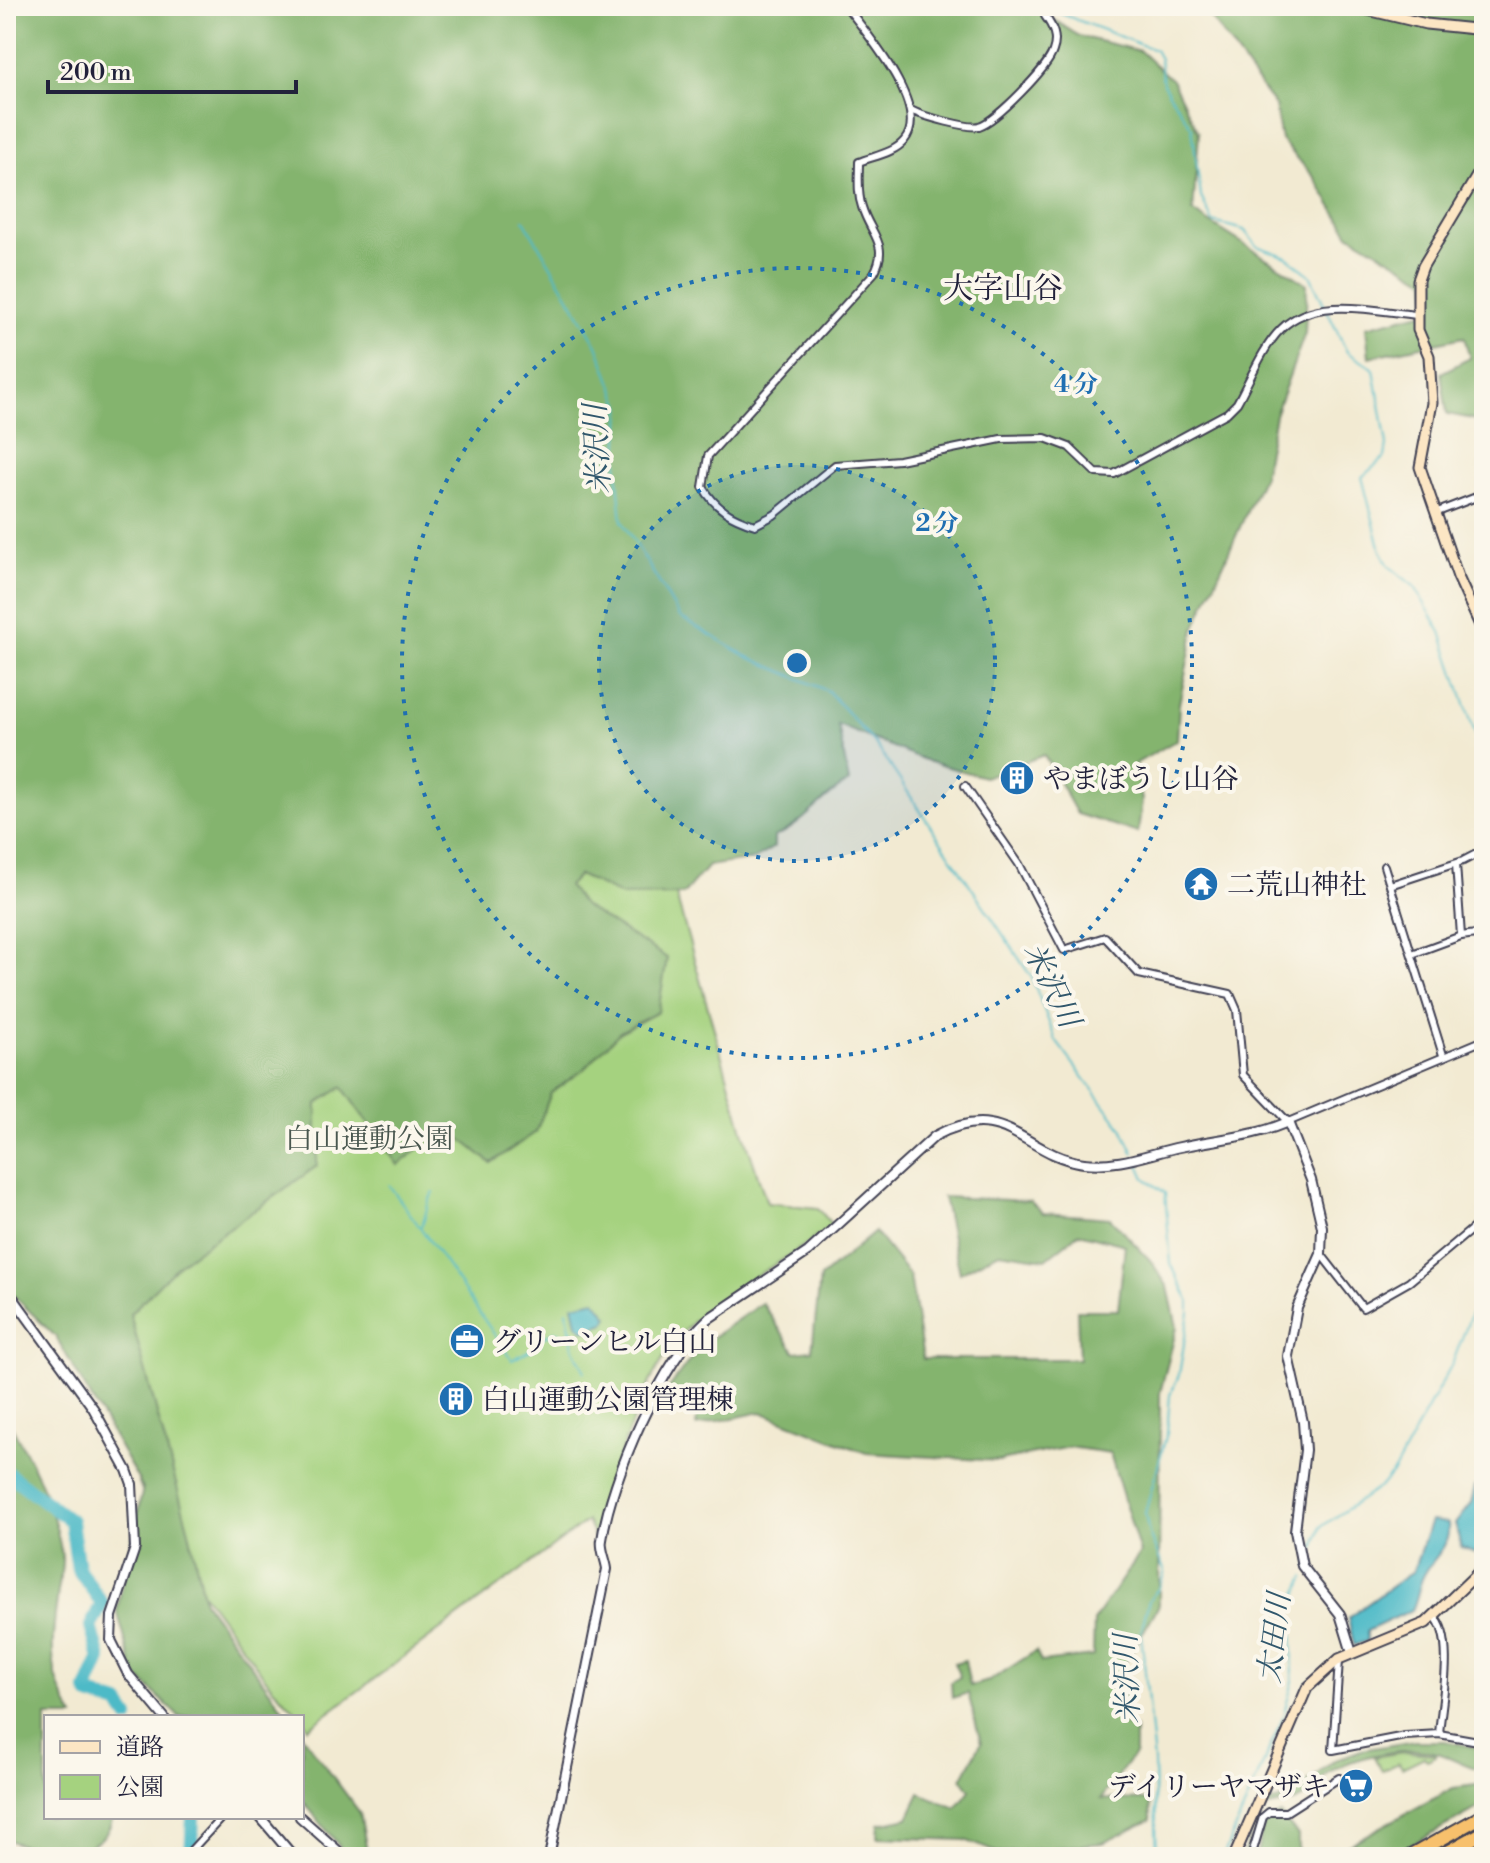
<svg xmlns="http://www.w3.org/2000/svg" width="1490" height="1863" font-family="'Libre Bodoni','Noto Serif JP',serif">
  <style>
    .green { fill: #a5d27f; stroke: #647a5d; stroke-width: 2 }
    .forest { fill: #84b46e; stroke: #536b54; stroke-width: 2 }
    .water { fill: #4dbac7; stroke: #386e81; stroke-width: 2 }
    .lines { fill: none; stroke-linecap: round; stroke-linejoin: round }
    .stream { stroke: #4dbac7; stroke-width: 2 }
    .river { stroke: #4dbac7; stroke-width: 14 }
    .minor-casing { stroke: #414052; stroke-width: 10 }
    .tertiary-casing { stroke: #414052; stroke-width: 12 }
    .secondary-casing { stroke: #414052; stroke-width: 13 }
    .motorway-casing { stroke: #414052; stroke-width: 16 }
    .minor { stroke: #fff; stroke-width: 6 }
    .tertiary { stroke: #fff; stroke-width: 8 }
    .secondary { stroke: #fce6c4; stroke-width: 9 }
    .motorway { stroke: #f7c06c; stroke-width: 12 }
    .ring { fill: none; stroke: #1f6fb2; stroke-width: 4; stroke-dasharray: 4 8 }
    .labels { text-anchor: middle; stroke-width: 8; stroke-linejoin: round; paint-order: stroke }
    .poi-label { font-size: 28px; fill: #22223b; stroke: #fbf7ec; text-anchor: start }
    .park-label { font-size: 28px; fill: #49574f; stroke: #fbf7ec }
    .neighbourhood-label { font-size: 30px; fill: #22223b; stroke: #fbf7ec }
    .water-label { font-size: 30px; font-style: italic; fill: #31576c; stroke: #fbf7ec }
    .centre { fill: #1f6fb2; stroke: #fbf7ec; stroke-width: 4 }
    .ring-label { font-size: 24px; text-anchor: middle; font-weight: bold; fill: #1f6fb2; stroke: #fbf7ec; stroke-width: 8; stroke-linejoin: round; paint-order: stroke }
  </style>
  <rect width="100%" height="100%" fill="#fbf7ec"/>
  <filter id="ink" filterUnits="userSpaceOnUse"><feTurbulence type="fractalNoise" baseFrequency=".0125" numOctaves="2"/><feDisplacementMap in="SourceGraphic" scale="16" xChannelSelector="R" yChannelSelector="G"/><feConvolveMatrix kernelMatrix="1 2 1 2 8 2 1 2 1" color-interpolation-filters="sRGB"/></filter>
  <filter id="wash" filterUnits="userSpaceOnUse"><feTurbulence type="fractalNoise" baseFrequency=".006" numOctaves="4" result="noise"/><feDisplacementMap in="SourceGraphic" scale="32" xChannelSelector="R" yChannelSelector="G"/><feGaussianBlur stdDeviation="1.8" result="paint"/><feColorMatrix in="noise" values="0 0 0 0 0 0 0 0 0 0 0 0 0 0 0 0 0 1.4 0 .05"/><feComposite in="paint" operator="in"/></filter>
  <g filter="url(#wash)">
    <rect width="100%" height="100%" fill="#f2ead2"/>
    <g class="green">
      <path d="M6 655 652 811 743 1131 767 1203 818 1208 832 1225C787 1263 722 1289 683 1332 639 1380 612 1477 595 1539L587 1521 308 1728 302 1717 272 1687 156 1529 105 1389Z"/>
      <polygon points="1404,1752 1436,1754 1436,1756 1427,1760 1424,1757 1402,1768 1399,1763 1382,1771 1374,1757"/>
    </g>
    <g class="forest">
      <path d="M6 6H1033L1079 36 1140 51 1172 80 1199 133 1193 212 1307 284 1305 333 1275 415 1263 476 1195 627 1179 704 1177 740 1135 764 1142 800 1138 833 1077 814 1044 755 984 777 930 762 838 725 849 782C821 797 804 825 774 837V847L754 859 708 866 683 895 622 896 579 875 568 886 584 906 667 958 658 1012 620 1032 584 1069 551 1093 536 1132 491 1163 446 1127 398 1165 342 1087 317 1104V1166L180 1263 130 1314 189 1531 204 1601 289 1717H179L134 1673 117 1610 143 1488 56 1337 6 1288Z"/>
      <path d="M1202 6H1429C1446 17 1467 12 1484 6V427L1473 419 1447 414 1441 373 1470 358 1464 337 1369 357 1366 327 1429 311 1426 280 1349 234 1314 177 1281 140 1275 106Z"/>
      <polygon points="943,1197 1030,1201 1043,1213 1110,1218 1150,1260 1168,1287 1177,1327 1160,1393 1159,1605 1121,1670 1127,1689 1116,1720 1135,1729 1135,1753 1101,1799 1150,1800 1151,1820 1103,1843 999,1853 965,1840 878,1837 879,1824 908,1818 920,1793 956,1808 970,1790 962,1779 981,1743 968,1693 952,1698 951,1682 960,1677 954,1663 965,1660 970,1686 989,1681 1036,1651 1041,1662 1093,1656 1094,1620 1140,1553 1110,1453 1069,1447 1000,1461 866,1453 761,1412 696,1426 699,1395 665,1393 701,1345 762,1303 795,1352 812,1350 820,1278 875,1232 910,1276 923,1359 1079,1359 1077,1310 1118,1310 1125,1245 1079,1233 1046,1259 999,1252 960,1273"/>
      <path d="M6 1416C31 1461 55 1505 62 1557 63 1570 58 1586 57 1600 50 1647 49 1676 74 1717H46V1817H113C102 1863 40 1855 6 1839Z"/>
      <polygon points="302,1735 360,1813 368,1857 348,1857 302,1800"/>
      <path d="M1415 1741H1445L1484 1749V1770C1467 1768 1454 1757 1437 1753 1411 1745 1344 1757 1324 1777 1316 1784 1313 1791 1302 1798 1292 1804 1285 1804 1273 1806 1251 1808 1250 1840 1246 1857H1242L1261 1804 1286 1799 1335 1760 1361 1750Z"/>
      <polygon points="1484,1784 1484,1805 1388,1857 1326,1857 1453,1788"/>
      <polygon points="1281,1815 1298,1835 1298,1857 1256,1857 1264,1823"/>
    </g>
    <g class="water">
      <polygon points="595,1300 608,1316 605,1323 584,1330 577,1324 573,1305"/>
      <polygon points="1475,1487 1484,1494 1484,1546 1475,1553 1461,1547 1455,1524 1471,1503"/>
      <path d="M1431 1521 1448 1523C1451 1550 1431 1557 1422 1579 1418 1589 1417 1600 1412 1610L1367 1631V1641L1354 1645 1348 1618 1413 1571Z"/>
    </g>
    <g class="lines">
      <g class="stream">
        <polyline points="1041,6 1155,50 1160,59 1163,84 1192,128 1201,197 1213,222 1244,230 1257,246 1287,257 1310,275 1347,352 1374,369 1387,445 1385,457 1362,477 1381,551 1389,566 1415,587 1441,632 1484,760"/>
        <polyline points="524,220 597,345 621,407 617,470 622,521 680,617 746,656 828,691 877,746 1032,978 1056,1041 1122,1128 1134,1154"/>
        <polyline points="1484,1122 1484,1130"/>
        <polyline points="1137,1160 1145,1178 1165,1193 1171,1264 1189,1301 1189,1312 1179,1375 1170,1395 1167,1433 1145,1513 1149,1534 1165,1572 1159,1588 1149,1600 1141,1632 1154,1762 1157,1857"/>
        <polyline points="389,1185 419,1226"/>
        <path d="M434 1192C425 1203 428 1217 420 1227L512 1360 541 1344 539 1339 556 1331 564 1337 573 1330"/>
        <polyline points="567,1310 573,1347 585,1372"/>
        <polyline points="1308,1567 1321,1527 1381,1486 1394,1471 1453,1362 1484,1279"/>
        <polyline points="1223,1857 1282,1720 1293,1681 1292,1605 1305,1577"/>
      </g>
      <g class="river">
        <polyline points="6,1472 71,1521 78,1569 102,1603 91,1626 100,1659 87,1690 90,1695 119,1704 128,1717"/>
        <polyline points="191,1857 193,1817"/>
      </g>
    </g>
  </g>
  <g filter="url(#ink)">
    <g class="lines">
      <g class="minor-casing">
        <g id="minor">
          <path d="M846 6C866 33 932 109 904 141 894 153 874 156 859 162 859 177 857 193 862 207 870 234 890 244 874 273L708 456 703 487C716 509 732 518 755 525L774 515 835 465 899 460 1001 439 1045 438 1069 447 1096 473 1114 474 1227 413 1237 403C1250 380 1262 348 1281 329 1316 295 1374 311 1417 315"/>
          <path d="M913 111C922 116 970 129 979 126 996 121 1048 68 1053 51 1058 38 1053 27 1045 16"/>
          <polyline points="1435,513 1484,494"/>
          <polyline points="965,786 1019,864 1064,950 1105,937 1139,974 1230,994 1237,1010 1243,1075 1288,1122 1484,1040"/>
          <polyline points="1384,866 1443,1055"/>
          <polyline points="1390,885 1463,861 1484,850"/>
          <polyline points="1461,936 1484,933"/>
          <polyline points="1412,954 1461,936 1456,864"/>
          <polyline points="1321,1254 1363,1308 1409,1282 1484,1219"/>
          <path d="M1434 1616C1456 1638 1441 1705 1439 1734"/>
          <polyline points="1339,1660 1333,1750 1405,1736 1439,1734 1484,1742"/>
          <polyline points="185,1857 222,1817"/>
          <polyline points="1251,1857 1263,1817 1269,1812 1286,1812 1339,1778"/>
        </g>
      </g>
      <g class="tertiary-casing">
        <g id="tertiary">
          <polyline points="6,1288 93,1408 127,1470 132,1484 135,1548 112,1616 111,1640 128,1674 164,1717"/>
          <polyline points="260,1817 294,1857"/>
          <polyline points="300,1817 345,1857"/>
          <path d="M549 1857 607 1569C606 1560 600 1548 602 1540 611 1478 662 1361 708 1319L808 1252 935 1136C1007 1098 1023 1155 1084 1163 1118 1167 1148 1154 1180 1147 1217 1139 1253 1137 1288 1122L1311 1180 1322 1227 1321 1254 1297 1308 1288 1356 1303 1422 1305 1450 1295 1531 1302 1566 1340 1614 1352 1653"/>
        </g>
      </g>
      <g class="secondary-casing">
        <g id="secondary">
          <polyline points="1351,6 1426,24 1484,30"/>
          <polyline points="1484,164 1423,266 1418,280 1418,330 1429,356 1432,403 1420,467 1458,577 1484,634"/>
          <polyline points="1234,1857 1307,1688 1339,1659 1426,1623 1484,1567"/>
        </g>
      </g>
      <g class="motorway-casing">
        <g id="motorway">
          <polyline points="1409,1857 1484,1815"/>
          <polyline points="1439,1857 1484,1832"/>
        </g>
      </g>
      <use href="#minor" class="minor"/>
      <use href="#tertiary" class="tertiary"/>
      <use href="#secondary" class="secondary"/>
      <use href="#motorway" class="motorway"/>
    </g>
  </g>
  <circle cx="797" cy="663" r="198" fill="#1f6fb2" fill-opacity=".12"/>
  <g class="ring">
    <circle cx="797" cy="663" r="198"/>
    <circle cx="797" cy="663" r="395"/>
  </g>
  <defs>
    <g id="building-disc" transform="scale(1.8)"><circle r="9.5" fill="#1f6fb2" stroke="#fbf7ec"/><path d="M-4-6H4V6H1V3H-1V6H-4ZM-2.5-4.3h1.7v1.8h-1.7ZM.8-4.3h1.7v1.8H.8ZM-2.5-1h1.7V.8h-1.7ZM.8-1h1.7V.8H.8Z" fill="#fff"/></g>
    <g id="temple-disc" transform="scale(1.8)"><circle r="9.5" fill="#1f6fb2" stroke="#fbf7ec"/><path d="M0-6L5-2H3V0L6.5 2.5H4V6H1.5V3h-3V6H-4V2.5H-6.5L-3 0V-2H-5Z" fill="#fff"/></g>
    <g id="office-disc" transform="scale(1.8)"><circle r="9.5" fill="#1f6fb2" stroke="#fbf7ec"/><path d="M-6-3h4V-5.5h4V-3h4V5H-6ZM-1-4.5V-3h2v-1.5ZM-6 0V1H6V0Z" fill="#fff"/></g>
    <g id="supermarket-disc" transform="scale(1.8)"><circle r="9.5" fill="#1f6fb2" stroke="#fbf7ec"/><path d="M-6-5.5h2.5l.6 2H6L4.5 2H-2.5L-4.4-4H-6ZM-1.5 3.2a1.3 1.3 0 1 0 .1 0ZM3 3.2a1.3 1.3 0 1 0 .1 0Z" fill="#fff"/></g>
  </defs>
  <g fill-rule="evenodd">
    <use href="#building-disc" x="1017" y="778"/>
    <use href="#temple-disc" x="1201" y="884"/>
    <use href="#office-disc" x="467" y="1341"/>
    <use href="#building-disc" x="456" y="1399"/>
    <use href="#supermarket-disc" x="1356" y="1786"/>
  </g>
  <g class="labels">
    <g class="poi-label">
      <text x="1043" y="788">やまぼうし山谷</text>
      <text x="1227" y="894">二荒山神社</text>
      <text x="493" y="1351">グリーンヒル白山</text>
      <text x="482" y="1409">白山運動公園管理棟</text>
      <text x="1330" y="1796" text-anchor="end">デイリーヤマザキ</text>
    </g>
    <g class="park-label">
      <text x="369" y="1148">白山運動公園</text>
    </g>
    <g class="neighbourhood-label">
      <text x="1003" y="298">大字山谷</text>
    </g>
    <g class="water-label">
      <text transform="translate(597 449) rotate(-93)" y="10">米沢川</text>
      <text transform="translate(1052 985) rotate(64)" y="10">米沢川</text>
      <text transform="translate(1274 1638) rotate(-83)" y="10">太田川</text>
      <text transform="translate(1127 1679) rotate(-92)" y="10">米沢川</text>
    </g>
  </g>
  <circle cx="797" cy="663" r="12" class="centre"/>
  <g class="ring-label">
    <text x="1076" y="392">4 分</text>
    <text x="937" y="531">2 分</text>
  </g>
  <rect width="1490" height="1863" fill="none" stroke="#fbf7ec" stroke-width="32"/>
  <rect x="44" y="1715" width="260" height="104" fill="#fbf7ec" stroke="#a4a2a5" stroke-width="2"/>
  <rect x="60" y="1741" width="40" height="12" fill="#fce6c4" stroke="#a4a2a5" stroke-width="2"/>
  <text x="116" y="1755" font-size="24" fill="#22223b">道路</text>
  <rect x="60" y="1775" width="40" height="24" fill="#a5d27f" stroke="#a4a2a5" stroke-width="2"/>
  <text x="116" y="1795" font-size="24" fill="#22223b">公園</text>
  <path d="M48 80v12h248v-12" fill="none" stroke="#22223b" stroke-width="4"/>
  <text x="60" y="80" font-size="24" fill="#22223b" stroke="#fbf7ec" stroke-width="6" paint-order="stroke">200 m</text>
</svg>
